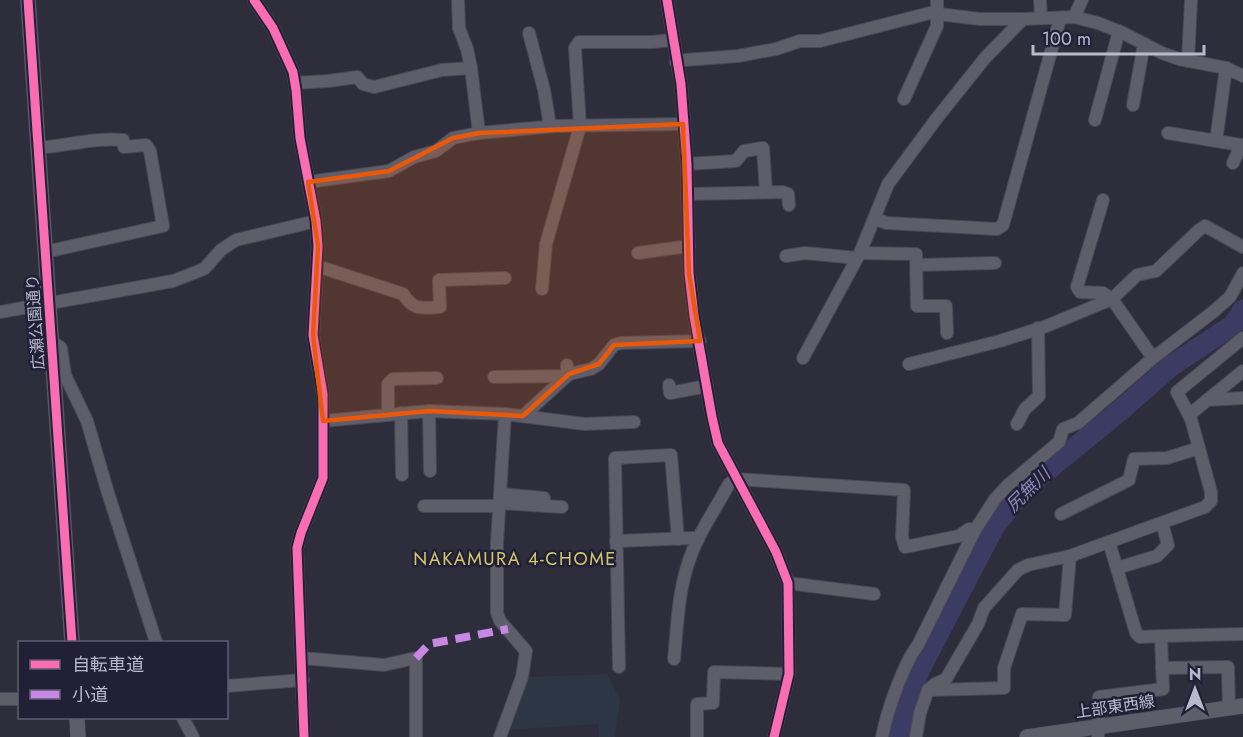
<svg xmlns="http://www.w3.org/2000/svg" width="1243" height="737" font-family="Jost,'Noto Sans JP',sans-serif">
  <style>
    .green { fill: #2d3645 }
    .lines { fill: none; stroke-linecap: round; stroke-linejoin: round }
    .river { stroke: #3c3b64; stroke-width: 21 }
    .minor-casing { stroke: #494853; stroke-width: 14 }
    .tertiary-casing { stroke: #494853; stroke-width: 16 }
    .minor { stroke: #5e5e6a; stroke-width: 12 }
    .tertiary { stroke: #5e5e6a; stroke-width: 15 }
    .quiet { stroke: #c787e3; stroke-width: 8; stroke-dasharray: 15 8; stroke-linecap: butt }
    .cycleway-casing { stroke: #212037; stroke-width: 13 }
    .cycleway { stroke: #f96db3; stroke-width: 9 }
    .marked { fill: #e8590c; fill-opacity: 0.2; stroke: #e8590c; stroke-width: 4.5; stroke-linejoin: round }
    .labels { text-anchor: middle; stroke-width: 5; stroke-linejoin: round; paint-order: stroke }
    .street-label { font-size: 16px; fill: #bab9cc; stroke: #212037 }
    .water-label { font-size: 18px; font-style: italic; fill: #8988b6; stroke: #212037 }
    .neighbourhood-label { font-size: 18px; letter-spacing: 1.5px; fill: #d4c86b; stroke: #212037 }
  </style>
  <rect width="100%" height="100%" fill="#2e2d3c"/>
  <polygon class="green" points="607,674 620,700 615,737 599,737 598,724 507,730 525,677"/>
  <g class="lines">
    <polyline class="river" points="899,737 908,698 920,669 994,527 1024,489 1115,415 1171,366 1233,325 1243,310"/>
    <g class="minor-casing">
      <g id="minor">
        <polyline points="254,0 273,28 293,72 296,90 300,138 316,221 318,246 313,335 323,394 323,478 301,533 297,548 304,737"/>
        <polyline points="458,0 459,28 467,49 471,68 479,133"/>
        <polyline points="667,0 681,84 687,164 689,273 694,316 712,417 718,443 776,552 788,583 789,674 774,737"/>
        <polyline points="1040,0 1041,18"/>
        <polyline points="1074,17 1082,0"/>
        <polyline points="529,33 544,90 550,126"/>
        <polyline points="1188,61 1191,0"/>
        <polyline points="676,62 685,60 738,56 776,49 800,41 820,41 930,13 980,19 1023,19"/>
        <polyline points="295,83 328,81 357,77 363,84 374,87 442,70 471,68"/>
        <polyline points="904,99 937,26 937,0"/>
        <polyline points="1133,105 1144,44"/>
        <polyline points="1095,120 1119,31"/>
        <polyline points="1168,133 1241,145 1233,163"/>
        <polyline points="1216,141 1226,68"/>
        <path d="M38 148C66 146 95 137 123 140L124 147 146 145 150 151 163 226 45 252"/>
        <polyline points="687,164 736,161 744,151 763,148 766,192"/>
        <polyline points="308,182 389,171 414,157 436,151 453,138 479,133 556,126 683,124"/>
        <polyline points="688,194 783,192 788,194 789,205"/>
        <polyline points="1103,200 1077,287 1080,292 1103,293 1112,299 1153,358"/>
        <polyline points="875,219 887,223 997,229 1003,225 1060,19"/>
        <polyline points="638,253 689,246"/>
        <polyline points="860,253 916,254 917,306 946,306 947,333"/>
        <polyline points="786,256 805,253 857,258"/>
        <polyline points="917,265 995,263"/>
        <path d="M317 266 403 294C414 311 421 308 440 307L439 280 505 278"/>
        <polyline points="542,289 546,244 580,126 575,48 579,42 652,42 672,40"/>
        <polyline points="0,312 173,281 204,269 221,250 236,240 316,221"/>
        <polyline points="51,341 61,348 65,375 87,421 108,493 156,642"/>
        <polyline points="803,358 860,253 888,184 937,118 985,58 1023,19 1074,17 1098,23 1123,33 1162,53 1179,59 1226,68 1243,76"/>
        <polyline points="909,364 1000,341 1044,327 1112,299 1137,275 1156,271 1199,230 1205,226 1243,247"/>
        <polyline points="494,377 567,376 567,365"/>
        <polyline points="669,385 670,393 707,386"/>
        <polyline points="1207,400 1243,398"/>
        <polyline points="429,411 430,471"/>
        <polyline points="401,413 402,475"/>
        <polyline points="388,415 388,384 393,379 437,378"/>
        <polyline points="1189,415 1243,371"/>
        <polyline points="523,416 569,374 591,369 599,364 614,345 621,343 700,341"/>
        <polyline points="323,421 429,411 505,414 585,424 634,422"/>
        <polyline points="1017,424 1025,409 1039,396 1038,328"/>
        <polyline points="501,494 544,498"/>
        <polyline points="500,503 562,507"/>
        <polyline points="424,506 500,506"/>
        <polyline points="1061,514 1129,480 1134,459 1167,458 1199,448"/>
        <polyline points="616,541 693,538 698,540"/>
        <polyline points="1109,542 1136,633 1140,637 1161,636"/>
        <polyline points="1117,568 1157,556 1168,545 1162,523"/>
        <polyline points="788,583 874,594"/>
        <polyline points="302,658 384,665 416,658 416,737"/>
        <path d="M674 659C677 629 678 596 687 567 695 538 715 510 729 484L736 479 904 490 902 537 905 547 959 536 969 529 975 530"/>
        <polyline points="619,667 615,458 671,455 678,539"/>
        <polyline points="1162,668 1228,667 1229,708"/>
        <polyline points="226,686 303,680"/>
        <polyline points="928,690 1004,688 1004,668 1022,614 1065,615 1070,556"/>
        <polyline points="0,699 20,699"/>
        <polyline points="183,718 193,737"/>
        <polyline points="500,737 522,677 526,651 500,621 497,613 497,542 505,414"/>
        <polyline points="697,737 697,704 713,703 714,672 789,674"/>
        <path d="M882 737C887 711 903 665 918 645L975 530 995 499 1008 485 1059 442 1063 429 1078 423 1153 358 1213 312 1230 297 1243 273"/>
        <polyline points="916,737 920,713 928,690 935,684 946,679 978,624 984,608 1018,570 1028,565 1070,556 1205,507 1211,501 1211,492 1191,419 1177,392 1243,338"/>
        <polyline points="1098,737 1099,697 1163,689 1161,636 1243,634"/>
      </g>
    </g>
    <g class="tertiary-casing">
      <g id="tertiary">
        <polyline points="28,0 72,642"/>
        <polyline points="77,718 78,737"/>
        <polyline points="1027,737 1243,706"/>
      </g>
    </g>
    <use href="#minor" class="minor"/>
    <use href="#tertiary" class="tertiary"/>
    <polyline class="quiet" points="416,658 429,644 508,629"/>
    <g class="cycleway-casing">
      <g id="cycleway">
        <polyline points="28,0 72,642"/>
        <polyline points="254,0 273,28 293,72 296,90 300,138 316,221 318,246 313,335 323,394 323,478 301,533 297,548 304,737"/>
        <polyline points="667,0 681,84 687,164 689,273 694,316 712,417 718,443 776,552 788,583 789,674 774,737"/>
      </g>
    </g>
    <use href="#cycleway" class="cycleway"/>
  </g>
  <path class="marked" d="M683 124 689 273 700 341 614 345 599 364 569 374 523 416 429 411 323 421 313 335 318 246 308 182 389 171 453 138 479 133Z"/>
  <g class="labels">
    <g class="street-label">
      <text transform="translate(35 322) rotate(-94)" y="6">広瀬公園通り</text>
      <text transform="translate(1115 706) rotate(-8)" y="6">上部東西線</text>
    </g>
    <g class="water-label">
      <text transform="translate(1028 490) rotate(-45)" y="6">尻無川</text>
    </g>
    <g class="neighbourhood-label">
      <text x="515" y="565">NAKAMURA 4-CHOME</text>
    </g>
  </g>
  <rect x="18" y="641" width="210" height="78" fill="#212037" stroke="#5e5d73" stroke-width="1.5"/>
  <rect x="30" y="660" width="30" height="9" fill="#f96db3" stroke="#5e5d73" stroke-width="1.5"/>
  <text x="72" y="671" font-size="18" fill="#bab9cc">自転車道</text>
  <rect x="30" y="690" width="30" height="9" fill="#c787e3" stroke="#5e5d73" stroke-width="1.5"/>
  <text x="72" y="701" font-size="18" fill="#bab9cc">小道</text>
  <g transform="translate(1195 689)" stroke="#212037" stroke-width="4.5" paint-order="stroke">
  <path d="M0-4.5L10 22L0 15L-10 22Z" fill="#bab9cc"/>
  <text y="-9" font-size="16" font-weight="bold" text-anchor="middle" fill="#bab9cc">N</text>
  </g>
  <path d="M1033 45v9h171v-9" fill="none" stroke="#bab9cc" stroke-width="3"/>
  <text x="1042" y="45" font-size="18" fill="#bab9cc" stroke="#212037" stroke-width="4.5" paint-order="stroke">100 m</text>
</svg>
